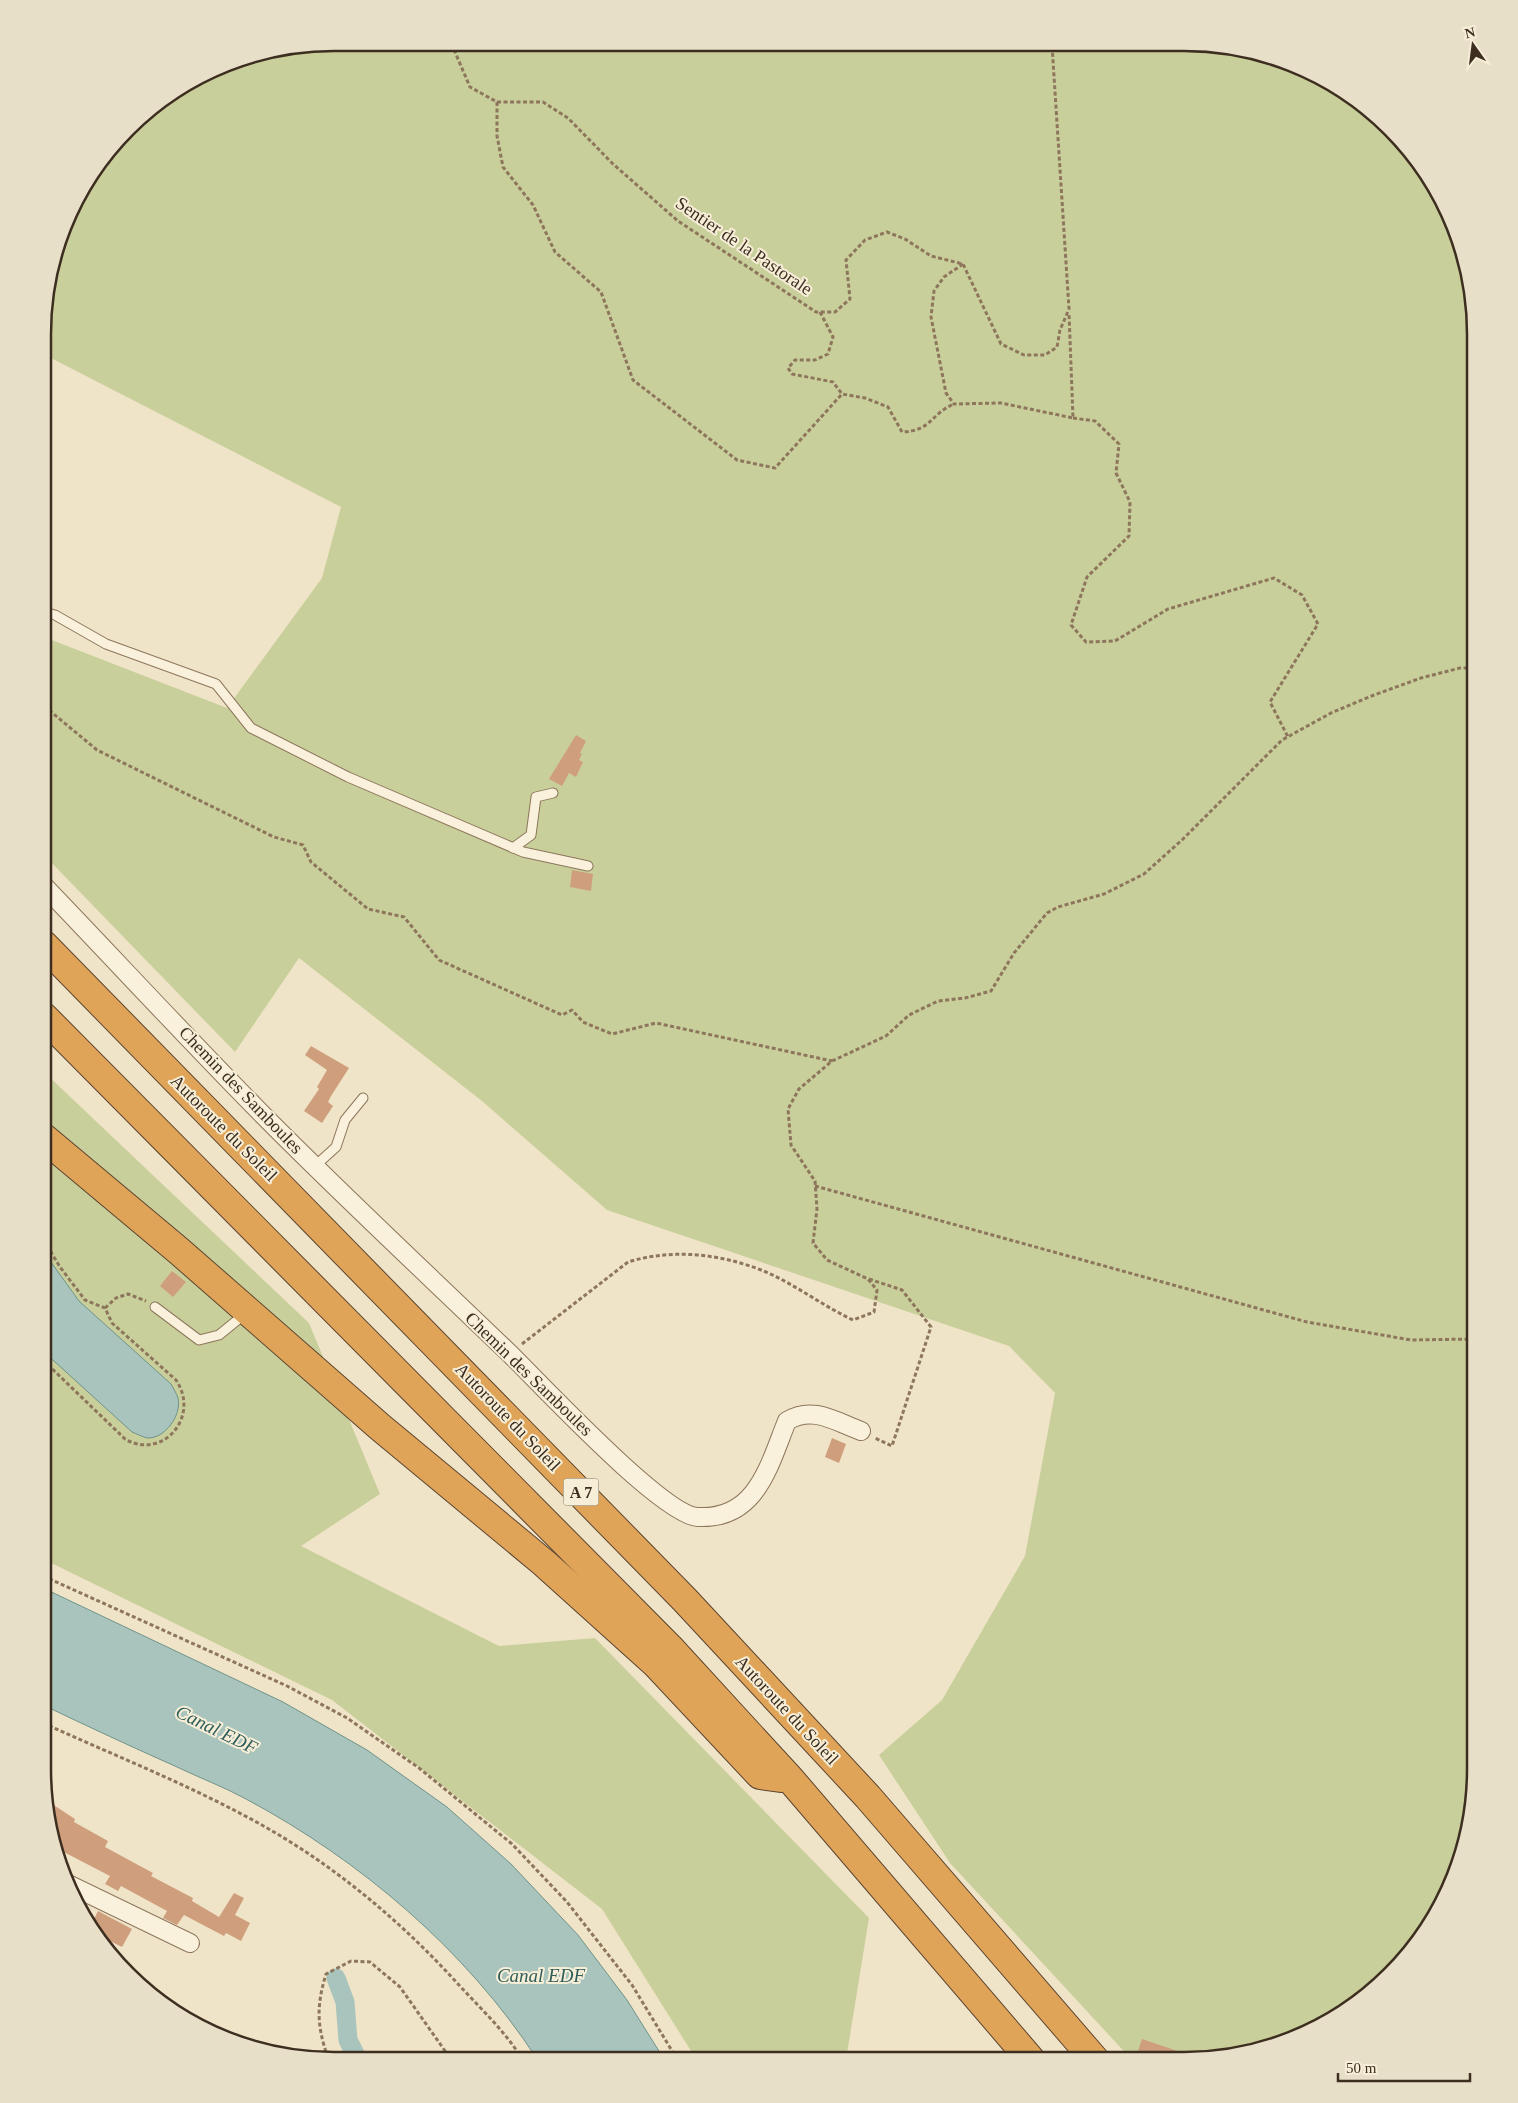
<svg xmlns="http://www.w3.org/2000/svg" width="1518" height="2103" font-family="'Times New Roman',serif">
  <style>
    .green { fill: #c9cf9b }
    .water { fill: #a9c4bc; stroke: #6f938a }
    .lines { fill: none; stroke-linecap: round; stroke-linejoin: round }
    .canal { stroke: #a9c4bc; stroke-width: 19 }
    .building { fill: #cf9f7d }
    .lane-casing { stroke: #8d765c; stroke-width: 11 }
    .street-casing { stroke: #8d765c; stroke-width: 20 }
    .highway-casing { stroke: #5b4430; stroke-width: 30 }
    .path { stroke: #8d765c; stroke-width: 3; stroke-dasharray: 4 2.5; stroke-linecap: butt }
    .lane { stroke: #faf1dc; stroke-width: 9 }
    .street { stroke: #faf1dc; stroke-width: 18 }
    .highway { stroke: #e0a458; stroke-width: 28 }
    .labels { text-anchor: middle; stroke-width: 4; stroke-linejoin: round; paint-order: stroke }
    .shield { fill: #f7eed8; stroke: #756857; stroke-width: 1 }
    .shield-label { font-size: 16px; font-weight: bold; fill: #3d2e20 }
    .street-label { font-size: 18px; fill: #3d2e20; stroke: #f7eed8 }
    .water-label { font-size: 19px; font-style: italic; fill: #2f5d5a; stroke: #f7eed8 }
    .rim { fill: none; stroke: #3d2e20; stroke-width: 2.5 }
  </style>
  <rect width="100%" height="100%" fill="#f0e4c8"/>
  <g class="green">
    <polygon points="334,43 1222,45 1296,65 1361,103 1403,142 1446,206 1470,277 1475,334 1475,1788 1460,1863 1426,1931 1376,1988 1312,2031 1241,2055 1184,2060 1132,2060 950,1863 879,1755 942,1700 1025,1556 1055,1393 1009,1346 607,1210 482,1101 299,958 235,1052 44,855 44,637 227,708 322,578 341,507 45,355 45,296 81,189 142,115 240,58"/>
    <polygon points="44,1072 309,1323 380,1494 301,1546 499,1646 595,1638 869,1918 846,2060 696,2059 602,1909 332,1700 43,1559"/>
  </g>
  <g class="water">
    <path d="M43 1251 79 1301 171 1384C173 1388 177 1394 178 1398 182 1415 165 1439 147 1438 143 1437 137 1434 132 1432L43 1351Z"/>
    <path d="M43 1588 283 1702 367 1750 447 1807 511 1864 578 1935 627 2000 664 2059H537C466 1950 360 1860 246 1799 224 1787 200 1778 177 1767 132 1747 87 1726 43 1705Z"/>
  </g>
  <g class="lines">
    <polyline class="canal" points="336,1978 345,2002 348,2040 357,2058"/>
  </g>
  <g class="building">
    <polygon points="576,735 586,741 580,753 582,754 579,760 583,762 576,777 569,773 562,786 549,779"/>
    <polygon points="572,870 593,874 591,891 570,887"/>
    <polygon points="311,1046 349,1068 331,1096 328,1102 333,1106 322,1123 304,1111 319,1089 317,1087 327,1070 305,1055"/>
    <polygon points="172,1271 186,1282 173,1297 160,1286"/>
    <polygon points="832,1438 846,1444 839,1463 825,1457"/>
    <polygon points="46,1800 75,1819 74,1822 108,1841 105,1847 153,1873 151,1876 193,1898 192,1901 219,1917 234,1893 244,1898 235,1915 250,1923 241,1941 226,1933 224,1936 184,1915 177,1925 163,1918 167,1911 121,1886 118,1891 105,1884 110,1876 56,1848 48,1826"/>
    <polygon points="98,1911 132,1929 122,1947 98,1935 91,1925"/>
    <polygon points="1142,2039 1198,2058 1198,2059 1135,2060"/>
  </g>
  <g class="lines">
    <g class="lane-casing">
      <g id="lane">
        <polyline points="44,612 55,615 106,644 216,684 251,728 348,777 523,852 588,866"/>
        <polyline points="513,848 531,835 536,797 553,793"/>
        <polyline points="315,1166 336,1147 345,1120 363,1098"/>
        <polyline points="155,1307 199,1340 219,1335 246,1313"/>
      </g>
    </g>
    <g class="street-casing">
      <g id="street">
        <path d="M44 886C116 961 187 1038 260 1112 341 1194 425 1272 508 1352 539 1382 663 1516 698 1517 757 1520 769 1465 787 1421 813 1405 836 1422 861 1431"/>
        <polyline points="68,1884 190,1943"/>
      </g>
    </g>
    <g class="highway-casing">
      <g id="highway">
        <polyline points="44,945 685,1600 868,1797 1095,2060"/>
        <polyline points="44,1017 669,1647 791,1780 1031,2060"/>
        <polyline points="44,1138 179,1251 380,1427 544,1563 655,1663 760,1775 781,1778"/>
      </g>
    </g>
    <g class="path">
      <polyline points="455,43 455,52 470,87 497,102 543,102 568,118 613,164 678,221 816,312 835,312 850,299 846,260 865,240 887,232 905,239 931,256 963,264 1001,344 1024,355 1045,355 1057,347 1060,330 1069,309 1052,45"/>
      <path d="M497 102V136L503 167 533 205 555 252 601 292 633 380 737 460 775 468 842 394 865 398 888 407 902 432C932 431 930 414 954 404"/>
      <polyline points="963,264 944,277 934,291 931,317 946,393 954,404 1001,403 1073,418 1069,313"/>
      <polyline points="820,312 833,337 828,354 815,360 795,360 788,368 792,374 833,382 842,394"/>
      <polyline points="1073,418 1095,421 1119,444 1116,473 1130,502 1129,536 1087,577 1071,625 1086,642 1115,641 1168,609 1274,578 1302,595 1318,624 1270,702 1288,737"/>
      <polyline points="44,706 97,750 274,837 303,845 311,862 368,909 404,917 439,960 562,1015 572,1010 583,1022 612,1034 656,1023 832,1061"/>
      <polyline points="815,1186 1307,1322 1411,1340 1475,1339"/>
      <polyline points="869,1279 902,1290 931,1327 892,1446 875,1438"/>
      <polyline points="105,1308 116,1298 128,1294 146,1301"/>
      <path d="M522 1344 628 1262C673 1248 723 1254 766 1272 796 1285 823 1306 853 1320L874 1312 877 1290 868 1279 827 1260 813 1243 817 1209 815 1181 791 1145 788 1109 799 1089 832 1061 886 1036 909 1015 938 1001 965 998 991 991 1014 953 1047 913 1058 907 1104 894 1144 874 1183 839 1282 740 1331 713 1374 695 1421 678 1460 668H1475"/>
      <path d="M43 1360 125 1439C162 1461 201 1417 176 1380L112 1323 105 1308 85 1300 60 1267 43 1239"/>
      <polyline points="43,1576 287,1686 347,1718 419,1768 512,1844 567,1902 632,1985 677,2059"/>
      <path d="M43 1723C111 1754 182 1782 249 1818 328 1860 398 1918 458 1984 480 2008 505 2031 522 2059"/>
      <path d="M328 2058C317 2026 316 2007 326 1974L351 1961 370 1962 400 1987 450 2058"/>
    </g>
    <use href="#lane" class="lane"/>
    <use href="#street" class="street"/>
    <use href="#highway" class="highway"/>
  </g>
  <g class="labels">
    <rect class="shield" x="563.5" y="1478.5" width="35" height="27" rx="4"/>
    <g class="shield-label">
      <text x="581" y="1498">A 7</text>
    </g>
    <g class="street-label">
      <text transform="translate(744 246) rotate(34)" y="6">Sentier de la Pastorale</text>
      <text transform="translate(241 1090) rotate(46)" y="6">Chemin des Samboules</text>
      <text transform="translate(224 1128) rotate(45)" y="6">Autoroute du Soleil</text>
      <text transform="translate(529 1374) rotate(44)" y="6">Chemin des Samboules</text>
      <text transform="translate(508 1417) rotate(46)" y="6">Autoroute du Soleil</text>
      <text transform="translate(787 1710) rotate(47)" y="6">Autoroute du Soleil</text>
    </g>
    <g class="water-label">
      <text transform="translate(217 1729) rotate(26)" y="7">Canal EDF</text>
      <text x="541" y="1982">Canal EDF</text>
    </g>
  </g>
  <path d="M0 0H1518V2103H0ZM334 51H1184A283 283 0 0 1 1467 334V1769A283 283 0 0 1 1184 2052H334A283 283 0 0 1 51 1769V334A283 283 0 0 1 334 51Z" fill="#e8dfc9" fill-rule="evenodd"/>
  <path class="rim" d="M334 51H1184A283 283 0 0 1 1467 334V1769A283 283 0 0 1 1184 2052H334A283 283 0 0 1 51 1769V334A283 283 0 0 1 334 51Z"/>
  <g transform="translate(1473 45) rotate(346)" stroke="#f7eed8" stroke-width="4" paint-order="stroke">
  <path d="M0-4L9 19L0 12L-9 19Z" fill="#3d2e20"/>
  <text y="-8" font-size="14" font-weight="bold" text-anchor="middle" fill="#3d2e20">N</text>
  </g>
  <path d="M1338 2073v8h132v-8" fill="none" stroke="#3d2e20" stroke-width="2.5"/>
  <text x="1346" y="2073" font-size="15" fill="#3d2e20" stroke="#f7eed8" stroke-width="4" paint-order="stroke">50 m</text>
</svg>
